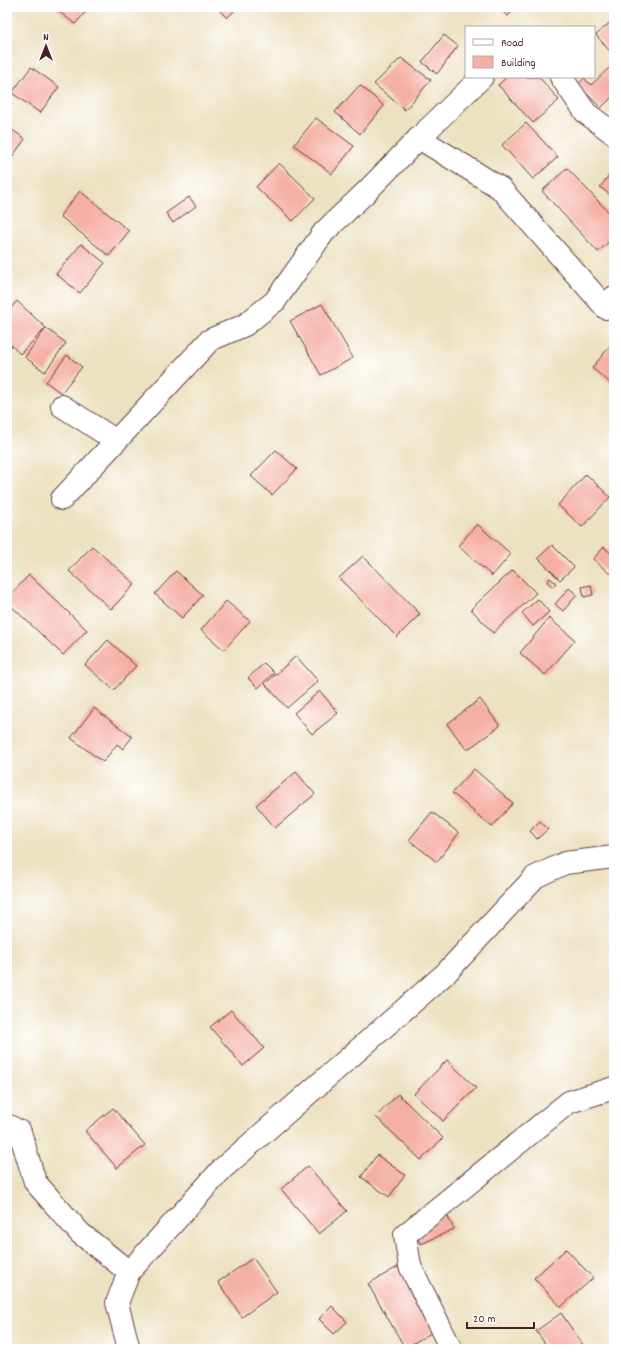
<svg xmlns="http://www.w3.org/2000/svg" width="621" height="1356" font-family="Dekko,sans-serif">
  <style>
    .building { fill: #f5b0a5 }
    .lines { fill: none; stroke-linecap: round; stroke-linejoin: round }
    .minor-casing { stroke: #623c41; stroke-width: 24 }
    .minor { stroke: #fff; stroke-width: 22 }
  </style>
  <rect width="100%" height="100%" fill="#fff"/>
  <filter id="ink" filterUnits="userSpaceOnUse"><feTurbulence type="fractalNoise" baseFrequency=".025" numOctaves="2"/><feDisplacementMap in="SourceGraphic" scale="8" xChannelSelector="R" yChannelSelector="G"/><feConvolveMatrix kernelMatrix="1 2 1 2 8 2 1 2 1" color-interpolation-filters="sRGB"/></filter>
  <filter id="wash" filterUnits="userSpaceOnUse"><feTurbulence type="fractalNoise" baseFrequency=".012" numOctaves="4" result="noise"/><feDisplacementMap in="SourceGraphic" scale="16" xChannelSelector="R" yChannelSelector="G"/><feGaussianBlur stdDeviation="0.9" result="paint"/><feColorMatrix in="noise" values="0 0 0 0 0 0 0 0 0 0 0 0 0 0 0 0 0 1.4 0 .05"/><feComposite in="paint" operator="in"/></filter>
  <g filter="url(#wash)">
    <rect width="100%" height="100%" fill="#ece1c0"/>
    <g id="blocks">
      <g class="building">
        <polygon points="53,7 90,7 75,24"/>
        <polygon points="216,7 238,7 227,18"/>
        <polygon points="498,7 516,7 508,16"/>
        <polygon points="614,19 614,56 596,35"/>
        <polygon points="444,35 458,46 437,74 422,62"/>
        <polygon points="401,58 431,80 405,110 374,84"/>
        <polygon points="31,67 59,87 40,113 12,93"/>
        <polygon points="609,68 614,73 614,95 601,108 578,85 584,78 591,85"/>
        <polygon points="507,77 539,77 559,100 533,123 498,85"/>
        <polygon points="360,85 384,106 360,134 335,112"/>
        <polygon points="316,118 354,146 332,174 294,145"/>
        <polygon points="526,123 558,157 533,179 502,145"/>
        <polygon points="7,126 25,139 7,164"/>
        <polygon points="279,163 315,198 293,221 256,187"/>
        <polygon points="567,168 614,218 614,237 598,252 542,191"/>
        <polygon points="614,169 614,198 600,187"/>
        <polygon points="80,191 129,231 109,256 60,216"/>
        <polygon points="189,197 196,206 173,223 166,213"/>
        <polygon points="81,244 105,263 80,293 56,274"/>
        <polygon points="17,301 46,328 20,354 7,341 7,312"/>
        <polygon points="322,304 353,358 321,375 290,321"/>
        <polygon points="46,328 66,343 45,372 25,357"/>
        <polygon points="614,341 614,386 592,368"/>
        <polygon points="67,355 82,367 61,393 46,382"/>
        <polygon points="276,450 297,469 272,495 251,476"/>
        <polygon points="586,474 610,497 582,527 558,505"/>
        <polygon points="477,524 511,554 492,576 458,546"/>
        <polygon points="552,545 574,567 560,580 538,558"/>
        <polygon points="92,546 135,584 111,609 69,571"/>
        <polygon points="604,547 614,556 614,569 610,574 593,559"/>
        <polygon points="363,556 420,614 397,637 339,578"/>
        <polygon points="513,570 536,593 493,633 471,609"/>
        <polygon points="176,571 203,595 182,618 155,594"/>
        <polygon points="29,575 87,630 63,655 7,602 7,598"/>
        <polygon points="550,578 556,583 553,587 547,582"/>
        <polygon points="591,585 593,595 584,597 582,587"/>
        <polygon points="569,588 577,595 563,611 555,604"/>
        <polygon points="538,599 549,612 533,626 522,613"/>
        <polygon points="226,601 250,621 224,650 201,630"/>
        <polygon points="549,618 575,640 545,675 520,653"/>
        <polygon points="108,640 136,666 114,690 85,665"/>
        <polygon points="296,656 318,681 287,708 265,684"/>
        <polygon points="264,663 274,673 258,688 248,678"/>
        <polygon points="320,691 338,713 312,734 294,713"/>
        <polygon points="480,699 500,726 467,750 447,724"/>
        <polygon points="94,708 132,737 123,749 117,744 103,762 71,738"/>
        <polygon points="474,769 513,803 492,827 452,793"/>
        <polygon points="296,772 315,794 275,828 256,805"/>
        <polygon points="432,812 459,833 437,862 409,840"/>
        <polygon points="540,821 548,829 537,839 530,831"/>
        <polygon points="231,1010 264,1048 243,1066 210,1027"/>
        <polygon points="447,1060 476,1088 443,1121 414,1094"/>
        <polygon points="398,1094 443,1138 421,1160 376,1117"/>
        <polygon points="113,1108 145,1145 117,1168 85,1131"/>
        <polygon points="377,1155 405,1175 389,1197 361,1177"/>
        <polygon points="308,1166 347,1211 319,1234 281,1189"/>
        <polygon points="447,1215 454,1229 421,1244 414,1231"/>
        <polygon points="566,1249 593,1278 561,1307 534,1278"/>
        <polygon points="253,1258 277,1292 242,1317 218,1282"/>
        <polygon points="401,1265 438,1329 405,1348 368,1284"/>
        <polygon points="332,1306 347,1322 334,1334 319,1319"/>
        <polygon points="561,1313 585,1348 583,1349 549,1349 536,1331"/>
      </g>
    </g>
  </g>
  <g filter="url(#ink)">
    <use href="#blocks" fill-opacity="0" stroke="#623c41" stroke-width="1"/>
    <g class="lines">
      <g class="minor-casing">
        <g id="minor">
          <polyline points="561,77 586,113 614,134"/>
          <polyline points="419,138 500,188 606,308 614,297"/>
          <polyline points="62,406 115,440"/>
          <polyline points="62,499 210,340 245,325 275,301 324,232 365,193 419,138 482,77"/>
          <polyline points="7,1125 20,1132 35,1182 80,1233 129,1272"/>
          <polyline points="129,1349 117,1303 129,1272 222,1169 446,973 535,877 565,863 614,857"/>
          <polyline points="451,1349 410,1266 405,1235 569,1102 614,1088"/>
        </g>
      </g>
      <use href="#minor" class="minor"/>
    </g>
  </g>
  <rect width="621" height="1356" fill="none" stroke="#fff" stroke-width="24"/>
  <rect x="465" y="26" width="130" height="52" fill="#ffffff" stroke="#b7a5aa"/>
  <rect x="473" y="39" width="20" height="6" fill="#ffffff" stroke="#b7a5aa"/>
  <text x="501" y="46" font-size="12" fill="#4a1f2b">Road</text>
  <rect x="473" y="56" width="20" height="12" fill="#f5b0a5" stroke="#b7a5aa"/>
  <text x="501" y="66" font-size="12" fill="#4a1f2b">Building</text>
  <g transform="translate(46 46)" stroke="#ffffff" stroke-width="3" paint-order="stroke">
  <path d="M0-3L7 15L0 10L-7 15Z" fill="#4a1f2b"/>
  <text y="-6" font-size="11" font-weight="bold" text-anchor="middle" fill="#4a1f2b">N</text>
  </g>
  <path d="M467 1322v6h67v-6" fill="none" stroke="#4a1f2b" stroke-width="2"/>
  <text x="473" y="1322" font-size="12" fill="#4a1f2b" stroke="#ffffff" stroke-width="3" paint-order="stroke">20 m</text>
</svg>
